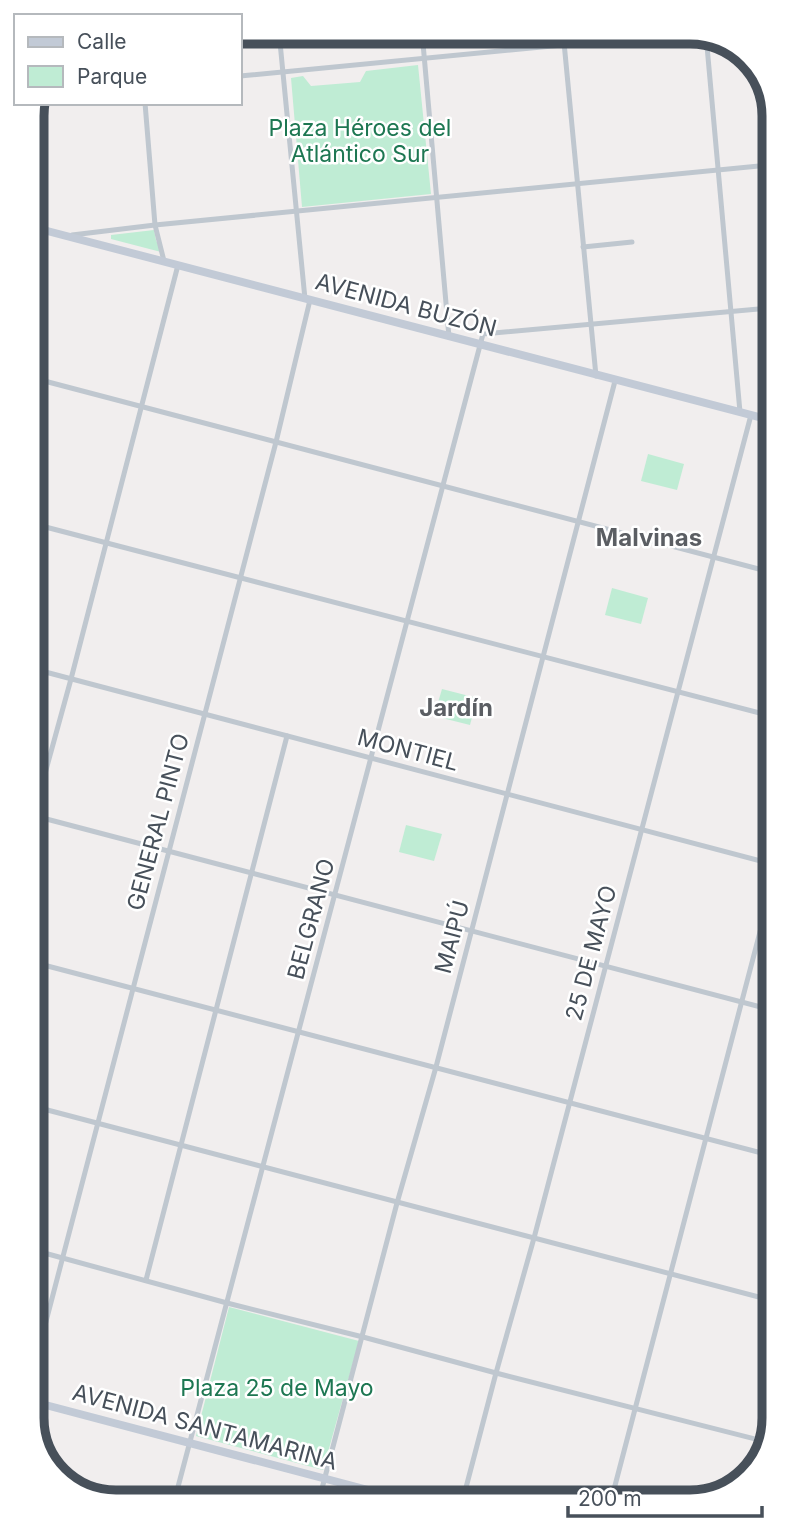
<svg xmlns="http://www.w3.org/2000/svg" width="806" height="1534" font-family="Inter,sans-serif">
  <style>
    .green { fill: #bfecd4 }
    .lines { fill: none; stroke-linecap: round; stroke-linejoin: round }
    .minor { stroke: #bfc7cf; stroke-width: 5 }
    .secondary { stroke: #c2cad6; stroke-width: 8 }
    .labels { text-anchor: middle; stroke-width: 5; stroke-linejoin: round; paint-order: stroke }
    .park-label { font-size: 23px; fill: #1d7752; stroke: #fff }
    .street-label { font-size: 23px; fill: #47505a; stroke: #fff }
    .neighbourhood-label { font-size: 24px; font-weight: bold; fill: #5b5e63; stroke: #fff }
    .rim { fill: none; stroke: #47505a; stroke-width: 9 }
  </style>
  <rect width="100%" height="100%" fill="#f1eeee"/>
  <g class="green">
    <polygon points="418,65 431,194 302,207 291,78 303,76 311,86 360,82 366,71"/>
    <polygon points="154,230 156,240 161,252 111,239 111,235"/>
    <polygon points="648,454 684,464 677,490 641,481"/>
    <polygon points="612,588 648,598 641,624 605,615"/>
    <polygon points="442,689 477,698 470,725 434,716"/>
    <polygon points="406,825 442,834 434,861 399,852"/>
    <polygon points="229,1307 359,1341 323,1470 196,1436"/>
  </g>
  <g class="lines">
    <g class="minor">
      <polyline points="279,32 305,299"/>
      <polyline points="422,32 449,337"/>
      <polyline points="563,32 596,376"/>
      <polyline points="706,35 740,412"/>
      <polyline points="240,76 698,32"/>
      <polyline points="145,103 155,225 164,261"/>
      <polyline points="72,235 155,225 768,165"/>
      <polyline points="583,247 632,242"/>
      <polyline points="32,267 42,230"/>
      <polyline points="33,378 770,572"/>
      <polyline points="34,524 771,716"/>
      <polyline points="34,669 772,864"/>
      <polyline points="35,810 71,679 178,265"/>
      <polyline points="35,816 772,1010"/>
      <polyline points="36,963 773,1156"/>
      <polyline points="36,1107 774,1301"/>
      <polyline points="37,1251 227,1303 363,1337 496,1373 767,1442"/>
      <polyline points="146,1280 287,736"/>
      <polyline points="38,1352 276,442 310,300"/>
      <polyline points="612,1497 772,886"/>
      <polyline points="463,1499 496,1373 534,1238 751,415"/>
      <polyline points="319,1500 397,1203 436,1067 615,381"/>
      <polyline points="174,1502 483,334 769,308"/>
    </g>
    <g class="secondary">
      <polyline points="32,227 770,420"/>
      <polyline points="38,1403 402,1499"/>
    </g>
  </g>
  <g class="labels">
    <g class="park-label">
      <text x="360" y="136">Plaza Héroes del<tspan x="360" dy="26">Atlántico Sur</tspan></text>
      <text x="277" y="1396">Plaza 25 de Mayo</text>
    </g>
    <g class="street-label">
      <text transform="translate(406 305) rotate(15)" y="8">AVENIDA BUZÓN</text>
      <text transform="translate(408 750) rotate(15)" y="8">MONTIEL</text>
      <text transform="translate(158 822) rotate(-75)" y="8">GENERAL PINTO</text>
      <text transform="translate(311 919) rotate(-75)" y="8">BELGRANO</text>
      <text transform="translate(452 937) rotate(-75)" y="8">MAIPÚ</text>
      <text transform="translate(591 953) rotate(-75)" y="8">25 DE MAYO</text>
      <text transform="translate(205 1427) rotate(15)" y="8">AVENIDA SANTAMARINA</text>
    </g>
    <g class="neighbourhood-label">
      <text x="649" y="546">Malvinas</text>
      <text x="456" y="716">Jardín</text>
    </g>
  </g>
  <path d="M0 0H806V1534H0ZM116 44H690A72 72 0 0 1 762 116V1418A72 72 0 0 1 690 1490H116A72 72 0 0 1 44 1418V116A72 72 0 0 1 116 44Z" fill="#fff" fill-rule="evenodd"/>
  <path class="rim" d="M116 44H690A72 72 0 0 1 762 116V1418A72 72 0 0 1 690 1490H116A72 72 0 0 1 44 1418V116A72 72 0 0 1 116 44Z"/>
  <rect x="14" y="14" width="228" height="91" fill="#ffffff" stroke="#b5b9bd" stroke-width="2"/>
  <rect x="28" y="37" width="35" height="10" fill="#c2cad6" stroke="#b5b9bd" stroke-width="2"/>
  <text x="77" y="49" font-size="21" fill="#47505a">Calle</text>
  <rect x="28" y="66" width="35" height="21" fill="#bfecd4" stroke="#b5b9bd" stroke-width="2"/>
  <text x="77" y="84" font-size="21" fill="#47505a">Parque</text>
  <path d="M568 1506v10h194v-10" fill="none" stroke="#47505a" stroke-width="3.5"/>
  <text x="578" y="1506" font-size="21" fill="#47505a" stroke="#ffffff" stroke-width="5" paint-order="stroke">200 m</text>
</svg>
